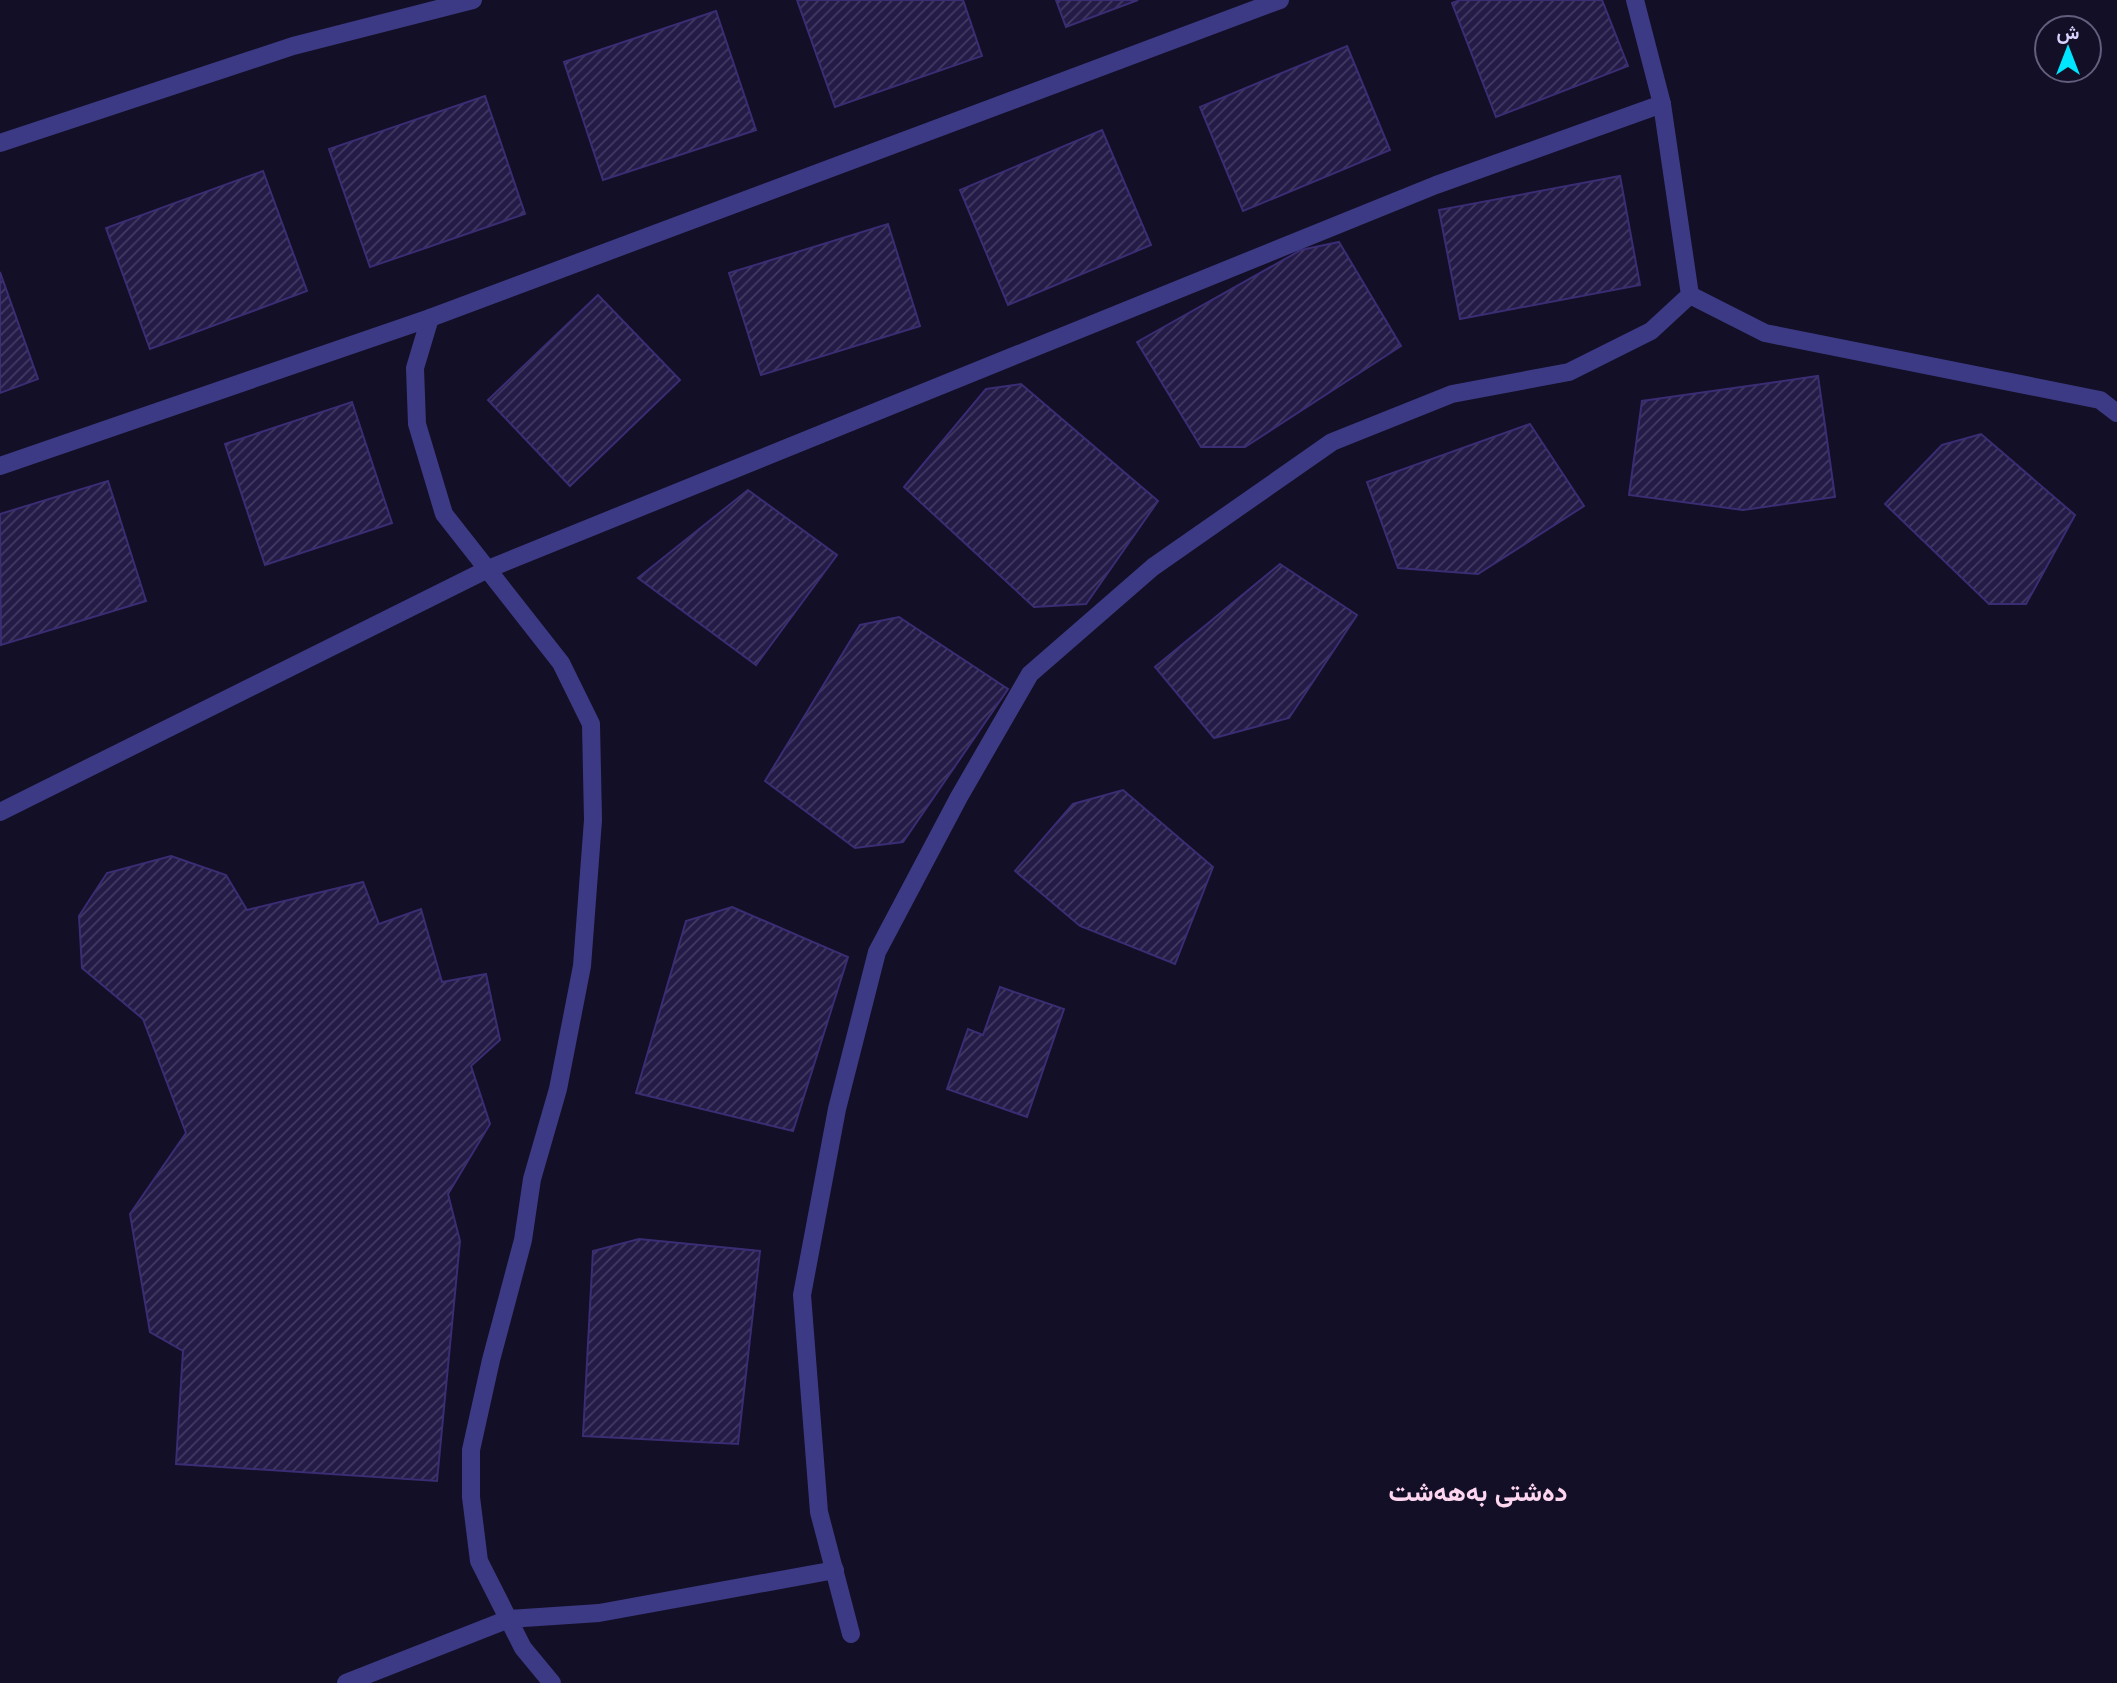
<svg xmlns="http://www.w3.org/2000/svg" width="2117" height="1683" font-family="Helvetica,Vazirmatn,sans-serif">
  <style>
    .building { fill: url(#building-hatch); stroke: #3b2d73; stroke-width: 2 }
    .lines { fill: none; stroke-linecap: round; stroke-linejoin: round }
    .minor { stroke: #3d3a85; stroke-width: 18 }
    .tertiary { stroke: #3d3a85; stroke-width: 18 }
    .labels { text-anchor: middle; stroke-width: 7; stroke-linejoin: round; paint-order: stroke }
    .neighbourhood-label { font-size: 26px; font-weight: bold; fill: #ffd6f0; stroke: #130f26 }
  </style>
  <defs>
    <pattern id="building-hatch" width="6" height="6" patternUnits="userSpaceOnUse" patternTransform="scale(1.75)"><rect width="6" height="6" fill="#241b47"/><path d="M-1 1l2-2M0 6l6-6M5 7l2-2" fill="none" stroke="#433b63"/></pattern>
  </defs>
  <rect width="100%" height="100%" fill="#130f26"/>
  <g class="building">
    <polygon points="797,0 963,0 982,56 835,107"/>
    <polygon points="1056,0 1138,0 1066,27"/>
    <polygon points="1460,0 1602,0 1628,66 1496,117 1452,3"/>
    <polygon points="716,11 756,130 603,180 564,62"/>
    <polygon points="1347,46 1390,150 1243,211 1200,107"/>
    <polygon points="485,96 525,214 370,267 329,149"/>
    <polygon points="1102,130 1151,245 1008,305 960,190"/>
    <polygon points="263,171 307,291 150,349 106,228"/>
    <polygon points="1620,176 1640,285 1460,319 1439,210"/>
    <polygon points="888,224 920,326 761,375 729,273"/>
    <polygon points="1339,242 1401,346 1245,447 1201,447 1137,342 1301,250"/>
    <polygon points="0,272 38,379 0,393"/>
    <polygon points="598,295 680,380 570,486 488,400"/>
    <polygon points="1818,376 1835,497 1743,510 1629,495 1642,401"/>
    <polygon points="1021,384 1158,501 1086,604 1034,607 904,487 986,389"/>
    <polygon points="352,402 392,523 265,565 225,444"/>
    <polygon points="1530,424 1584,506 1478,574 1398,568 1367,482"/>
    <polygon points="1981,434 2075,515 2026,604 1989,604 1885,504 1942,445"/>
    <polygon points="108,481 146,601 1,645 0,514"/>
    <polygon points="748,490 837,555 756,665 638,578"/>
    <polygon points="1280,564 1357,615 1289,718 1214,738 1155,667"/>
    <polygon points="899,617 1008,689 903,842 855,848 765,781 860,625"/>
    <polygon points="1123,790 1213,867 1175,964 1080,926 1015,871 1073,804"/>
    <polygon points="171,856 226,875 247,910 363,882 379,924 421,909 442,982 486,974 500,1040 471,1066 490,1124 448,1194 460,1241 437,1481 176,1464 183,1351 150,1332 130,1214 186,1133 143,1019 82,968 79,916 107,873"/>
    <polygon points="732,907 848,957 793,1131 636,1093 686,921"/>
    <polygon points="1000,987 1064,1009 1027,1117 947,1089 968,1029 983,1035"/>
    <polygon points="639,1239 760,1251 738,1444 583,1436 593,1251"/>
  </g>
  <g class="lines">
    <g class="minor">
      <polyline points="1690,295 1765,333 2100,400 2117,413"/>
      <polyline points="430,318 415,368 417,424 444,514 561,663 591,724 593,820 582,966 558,1089 532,1179 523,1240 491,1360 471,1450 471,1497 479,1561 523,1648 552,1683"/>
      <polyline points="0,466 430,318 1280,0"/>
      <polyline points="0,812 488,569 1436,185 1662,104"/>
      <polyline points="851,1634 819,1512 802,1295 837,1109 877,952 959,797 1030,674 1153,567 1332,442 1452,394 1569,372 1651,331 1690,295 1662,104 1635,0"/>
      <polyline points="346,1683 509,1619 599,1613 835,1570"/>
    </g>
    <polyline class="tertiary" points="0,143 293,46 473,0"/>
  </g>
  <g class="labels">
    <g class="neighbourhood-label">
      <text x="1478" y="1501">ده‌شتی به‌هه‌شت</text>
    </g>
  </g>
  <g transform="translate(2068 49)"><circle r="33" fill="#130f26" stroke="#625e7d" stroke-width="2"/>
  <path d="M0-5L12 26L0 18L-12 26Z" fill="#00e5ff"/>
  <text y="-10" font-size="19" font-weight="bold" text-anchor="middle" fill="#d9d4ff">ش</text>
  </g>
</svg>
